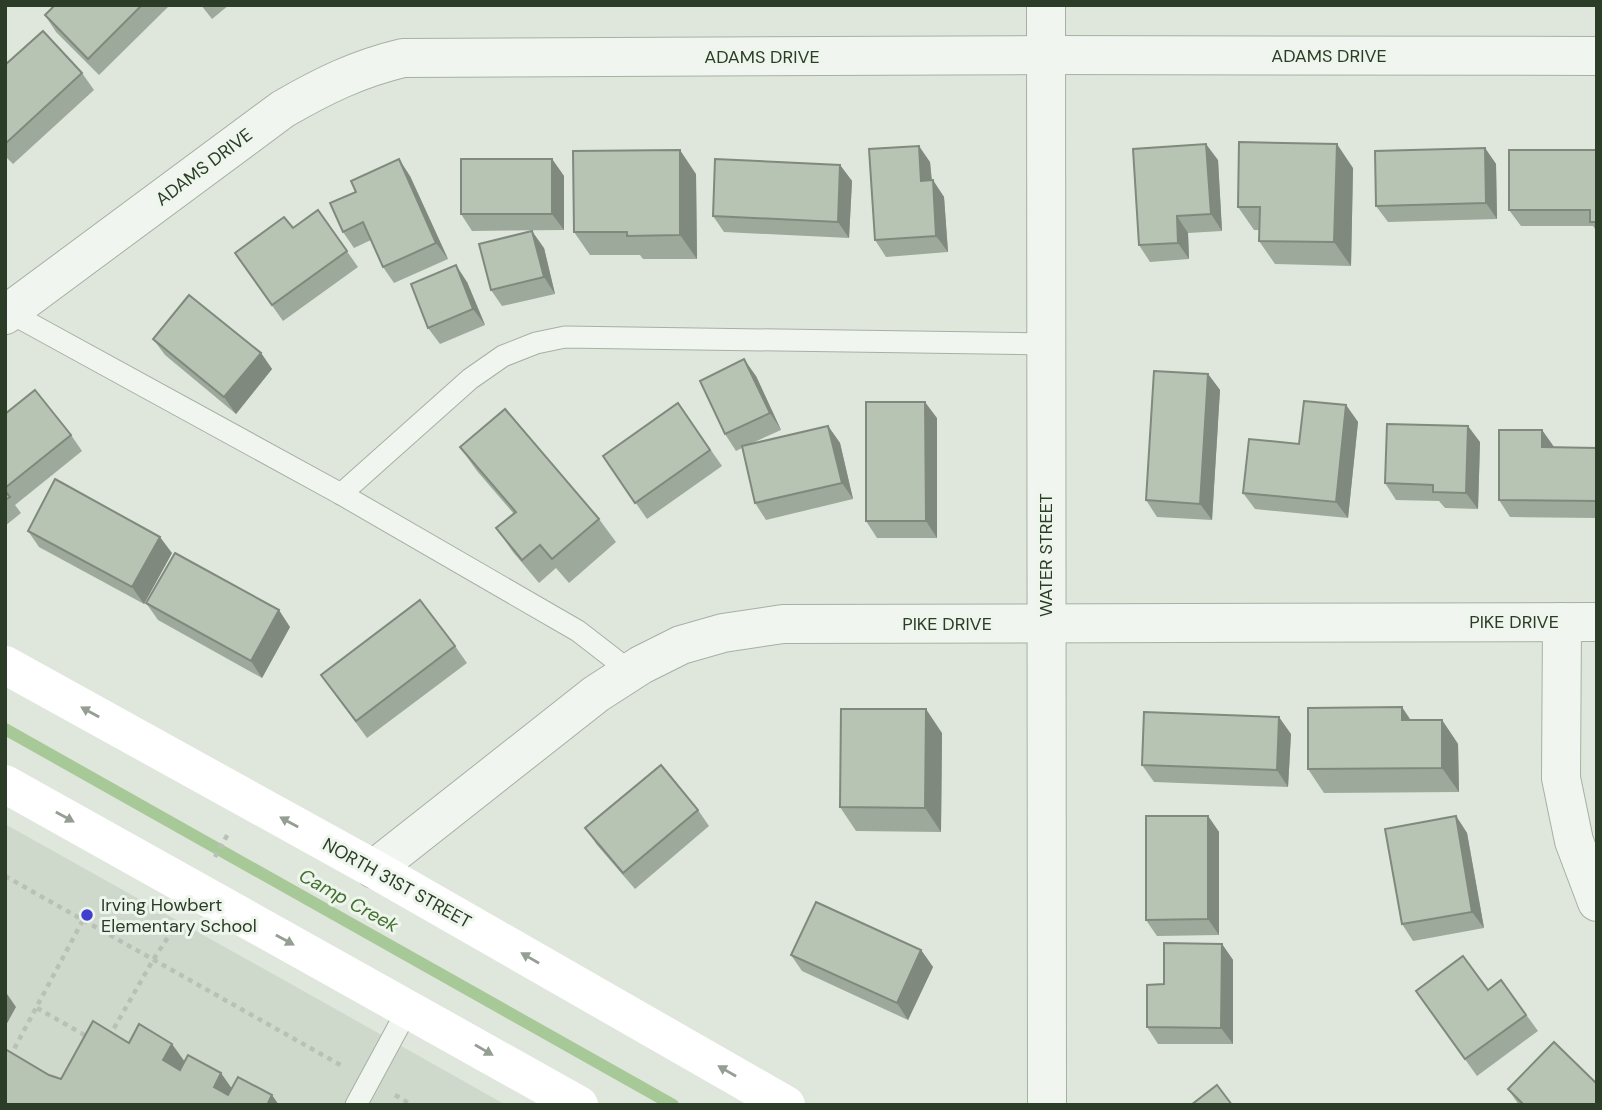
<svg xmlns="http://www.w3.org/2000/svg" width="1602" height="1110" font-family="'DM Sans',sans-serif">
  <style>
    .built { fill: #ced9cb }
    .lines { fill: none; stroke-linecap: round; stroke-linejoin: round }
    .stream { stroke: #a7c897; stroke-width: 12 }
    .service-casing { stroke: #a5b1a2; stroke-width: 23 }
    .minor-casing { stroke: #a5b1a2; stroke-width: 40 }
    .path { stroke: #b9c1b7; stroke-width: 4.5; stroke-dasharray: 5 5; stroke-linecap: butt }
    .service { stroke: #f0f5ef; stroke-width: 21 }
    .minor { stroke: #f0f5ef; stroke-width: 38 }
    .secondary { stroke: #fff; stroke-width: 38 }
    .wall { fill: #9da99b }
    .shaded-wall { fill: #80897e }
    .building { fill: #b7c4b4; stroke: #80897e; stroke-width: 2 }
    .oneway { fill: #959e92 }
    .poi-dot { fill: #413fce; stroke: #eef5ec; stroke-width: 2.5 }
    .labels { text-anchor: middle; stroke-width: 6; stroke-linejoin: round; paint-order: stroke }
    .street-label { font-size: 18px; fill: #2b3d26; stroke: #eef5ec }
    .poi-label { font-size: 18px; fill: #2b3d26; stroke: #eef5ec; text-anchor: start }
    .water-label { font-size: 19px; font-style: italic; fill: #437130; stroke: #eef5ec }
  </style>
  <rect width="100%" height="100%" fill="#dfe7dd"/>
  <polygon class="built" points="5,824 332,1007 506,1105 5,1105"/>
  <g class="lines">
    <polyline class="stream" points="5,729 673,1105"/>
    <g class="service-casing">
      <g id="service">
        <polyline points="5,310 341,494 578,631 631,672"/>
        <polyline points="341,494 470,379 503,356 536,343 565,337 1046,344"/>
        <polyline points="356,1105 408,1009"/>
      </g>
    </g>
    <g class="minor-casing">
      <g id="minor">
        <polyline points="1046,5 1047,1105"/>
        <path d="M5 315 283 109C323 86 357 69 403 58L1046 55 1597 56"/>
        <polyline points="1562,622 1561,778 1574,841 1597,902"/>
        <polyline points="374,869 596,694 641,665 681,645 723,633 783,624 1597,622"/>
      </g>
    </g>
    <g class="path">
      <polyline points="215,857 229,832"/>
      <polyline points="5,876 344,1067"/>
      <polyline points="37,1008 88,1037"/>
      <polyline points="109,1037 153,960 176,925"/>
      <polyline points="5,1066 83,920"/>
      <polyline points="395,1095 412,1105"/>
    </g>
    <use href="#service" class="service"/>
    <use href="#minor" class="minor"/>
    <g class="secondary">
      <polyline points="5,665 374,869 786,1105"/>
      <polyline points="5,784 579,1105"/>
    </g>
  </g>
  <g class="wall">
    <polygon points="55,5 170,5 99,75 56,32 45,15"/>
    <polygon points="201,5 229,5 212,19"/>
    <polygon points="5,65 82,73 94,90 13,164 5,156"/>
    <polygon points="1485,148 1496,164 1497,219 1388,222 1376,206"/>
    <polygon points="1597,150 1597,232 1593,226 1521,226 1509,210"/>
    <polygon points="552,159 564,176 564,230 472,231 461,214"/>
    <polygon points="1218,160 1222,231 1188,233 1189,259 1150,262 1139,245"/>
    <polygon points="930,162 932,180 944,197 948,252 886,257 875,240"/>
    <polygon points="840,165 852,181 849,238 724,232 713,216"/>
    <polygon points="1353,168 1351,266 1275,264 1259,241 1259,230 1254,230 1238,207"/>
    <polygon points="696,174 697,259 643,259 640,255 590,255 574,232"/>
    <polygon points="410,176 448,259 394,283 383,267 371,240 354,248 343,232"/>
    <polygon points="318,210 358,267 283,321 235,253 293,228"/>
    <polygon points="544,248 555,294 502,306 491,290"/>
    <polygon points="467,282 485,325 440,344 428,328"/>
    <polygon points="153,339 261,353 272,369 236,414 165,355"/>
    <polygon points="1208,374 1220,390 1212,520 1157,517 1146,500"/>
    <polygon points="756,376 781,430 750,444 828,426 840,443 853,499 766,520 755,503 742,448 736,451 725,434"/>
    <polygon points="678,403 722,466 647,519 603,456"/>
    <polygon points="1346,405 1358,422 1348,518 1255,509 1243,493 1299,444"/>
    <polygon points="5,414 71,435 82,451 15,505 21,513 5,526"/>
    <polygon points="937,418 937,538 877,538 866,521"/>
    <polygon points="1542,430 1554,447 1597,448 1597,518 1510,517 1499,500"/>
    <polygon points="1480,442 1478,509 1445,508 1439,501 1396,500 1385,483"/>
    <polygon points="460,447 599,519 616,542 569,583 556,568 539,583 513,552 496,528 514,514 477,471"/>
    <polygon points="28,531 172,553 144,604 39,547"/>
    <polygon points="146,603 290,627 262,678 158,620"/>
    <polygon points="455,646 467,663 367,738 321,675"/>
    <polygon points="1410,720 1442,720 1458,744 1459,792 1324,793 1308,769"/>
    <polygon points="942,733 941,832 856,831 840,807"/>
    <polygon points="1291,734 1288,787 1154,782 1142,765"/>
    <polygon points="698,810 709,826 635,889 597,845 585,828"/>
    <polygon points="1208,816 1219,832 1219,935 1157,936 1146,920"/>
    <polygon points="1456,816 1467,833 1484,928 1413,941 1402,924"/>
    <polygon points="1222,944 1233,960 1233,1044 1158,1044 1147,1027"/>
    <polygon points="921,950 933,967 908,1020 802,971 791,955"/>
    <polygon points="1501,980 1538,1031 1477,1076 1416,991 1488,990"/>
    <polygon points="1508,1089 1597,1105 1519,1105"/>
  </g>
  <g class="shaded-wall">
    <polygon points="1206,144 1218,160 1222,231 1211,214"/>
    <polygon points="1337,144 1353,168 1351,266 1334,242"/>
    <polygon points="919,146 930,162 933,197 921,181"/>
    <polygon points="1485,148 1496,164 1497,219 1486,203"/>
    <polygon points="680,150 696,174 697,259 680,235"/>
    <polygon points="399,159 410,176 448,259 436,243"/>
    <polygon points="552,159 564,176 564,230 552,214"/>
    <polygon points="840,165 852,181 849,238 838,222"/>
    <polygon points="933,180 944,197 948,252 936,236"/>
    <polygon points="1177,216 1188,233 1189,259 1178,243"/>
    <polygon points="532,231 544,248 555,294 544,277"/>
    <polygon points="456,265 467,282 485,325 473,309"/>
    <polygon points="261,353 272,369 236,414 224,397"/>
    <polygon points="744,359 756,376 781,430 770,413"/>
    <polygon points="1208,374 1220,390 1212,520 1200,504"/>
    <polygon points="925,402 937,418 937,538 926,521"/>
    <polygon points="1346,405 1358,422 1348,518 1336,502"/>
    <polygon points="828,426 840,443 853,499 842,483"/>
    <polygon points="1468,426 1480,442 1478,509 1466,493"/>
    <polygon points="1542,430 1554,447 1542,447"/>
    <polygon points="160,537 172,553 144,604 132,587"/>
    <polygon points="279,610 290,627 262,678 251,661"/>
    <polygon points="1402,707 1418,731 1402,720"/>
    <polygon points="926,709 942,733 941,832 925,808"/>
    <polygon points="1279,717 1291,734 1288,787 1277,770"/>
    <polygon points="1442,720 1458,744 1459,792 1442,768"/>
    <polygon points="1208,816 1219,832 1219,935 1208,919"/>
    <polygon points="1456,816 1467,833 1484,928 1472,912"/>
    <polygon points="1222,944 1233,960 1233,1044 1221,1028"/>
    <polygon points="921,950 933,967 908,1020 897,1003"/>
    <polygon points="5,991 16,1007 5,1027"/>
    <polygon points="172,1044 193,1073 184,1089 163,1060"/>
    <polygon points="221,1073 242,1103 214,1087"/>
    <polygon points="272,1095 279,1105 267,1105"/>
  </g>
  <g class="building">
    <polygon points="55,5 142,5 88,59 45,15"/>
    <polygon points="43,31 82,73 5,144 5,65"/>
    <polygon points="1239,142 1337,144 1334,242 1259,241 1260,207 1238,207"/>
    <polygon points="1206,144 1211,214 1177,216 1178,243 1139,245 1133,149"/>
    <polygon points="919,146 921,181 933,180 936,236 875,240 869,149"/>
    <polygon points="1485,148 1486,203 1376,206 1375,151"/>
    <polygon points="680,150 680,235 627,236 627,232 574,232 573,151"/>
    <polygon points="1509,150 1597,150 1597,222 1590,222 1590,210 1509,210"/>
    <polygon points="399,159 436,243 383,267 363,222 343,232 330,203 356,192 351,181"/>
    <rect x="461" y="159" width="91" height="55"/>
    <polygon points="715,159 840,165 838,222 713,216"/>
    <polygon points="318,210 347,251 272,305 235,253 284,217 293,228"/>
    <polygon points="532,231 544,277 491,290 479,244"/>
    <polygon points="456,265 473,309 428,328 411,284"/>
    <polygon points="189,295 261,353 224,397 153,339"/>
    <polygon points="744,359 770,413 725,434 700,381"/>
    <polygon points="1154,371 1208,374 1200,504 1146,500"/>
    <polygon points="35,390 71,435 5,488 5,414"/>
    <polygon points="1304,401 1346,405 1336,502 1243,493 1249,439 1299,444"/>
    <polygon points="866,402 925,402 926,521 866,521"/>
    <polygon points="678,403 710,450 635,503 603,456"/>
    <polygon points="505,409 599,519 552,559 540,545 522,560 496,528 516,512 460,447"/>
    <polygon points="1387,424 1468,426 1466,493 1433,492 1433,485 1385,483"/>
    <polygon points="828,426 842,483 755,503 742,446"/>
    <polygon points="1499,430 1542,430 1542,447 1597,448 1597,501 1499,500"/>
    <polygon points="55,479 160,537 132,587 28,531"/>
    <polygon points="5,491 10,497 5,500"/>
    <polygon points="175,553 279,610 251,661 146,603"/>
    <polygon points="420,600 455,646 356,721 321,675"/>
    <polygon points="1402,707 1402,720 1442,720 1442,768 1308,769 1308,708"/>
    <polygon points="841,709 926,709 925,808 840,807"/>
    <polygon points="1144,712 1279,717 1277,770 1142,765"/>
    <polygon points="661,765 698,810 623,873 585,828"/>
    <polygon points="1146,816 1208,816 1208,919 1146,920"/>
    <polygon points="1456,816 1472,912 1402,924 1385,829"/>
    <polygon points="816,902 921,950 897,1003 791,955"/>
    <polygon points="1164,943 1222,944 1221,1028 1147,1027 1147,985 1164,984"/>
    <polygon points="1463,956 1488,990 1501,980 1526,1015 1465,1059 1416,991"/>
    <polygon points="93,1021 129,1043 139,1024 172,1044 163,1060 180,1070 188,1055 221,1073 214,1087 228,1095 238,1077 272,1095 267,1105 5,1105 5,1049 49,1075 61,1079"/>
    <polygon points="1554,1042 1597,1084 1597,1105 1524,1105 1508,1089"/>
    <polygon points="1217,1085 1232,1105 1191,1105"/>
  </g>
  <defs><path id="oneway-solid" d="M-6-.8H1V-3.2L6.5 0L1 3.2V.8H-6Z" transform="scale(1.75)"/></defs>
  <g class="oneway">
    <use href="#oneway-solid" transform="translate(90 712) rotate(-151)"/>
    <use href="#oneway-solid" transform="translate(65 817) rotate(29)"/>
    <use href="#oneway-solid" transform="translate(289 822) rotate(-151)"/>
    <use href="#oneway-solid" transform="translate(285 940) rotate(29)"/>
    <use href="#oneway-solid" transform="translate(530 958) rotate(-150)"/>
    <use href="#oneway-solid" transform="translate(484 1050) rotate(30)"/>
    <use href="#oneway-solid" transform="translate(727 1071) rotate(-150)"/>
  </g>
  <circle class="poi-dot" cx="87" cy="915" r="7"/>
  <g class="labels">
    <g class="street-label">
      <text x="1329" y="62">ADAMS DRIVE</text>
      <text x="762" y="63">ADAMS DRIVE</text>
      <text transform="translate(204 167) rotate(-37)" y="6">ADAMS DRIVE</text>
      <text transform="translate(1046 555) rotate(-90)" y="6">WATER STREET</text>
      <text x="1514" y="628">PIKE DRIVE</text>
      <text x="947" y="630">PIKE DRIVE</text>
      <text transform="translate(397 883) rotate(29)" y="6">NORTH 31ST STREET</text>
    </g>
    <g class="poi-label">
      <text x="101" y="911">Irving Howbert<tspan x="101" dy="21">Elementary School</tspan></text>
    </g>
    <g class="water-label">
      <text transform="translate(349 900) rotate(29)" y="7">Camp Creek</text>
    </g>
  </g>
  <rect width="1602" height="1110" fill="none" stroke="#2b3d26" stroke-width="14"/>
</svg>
